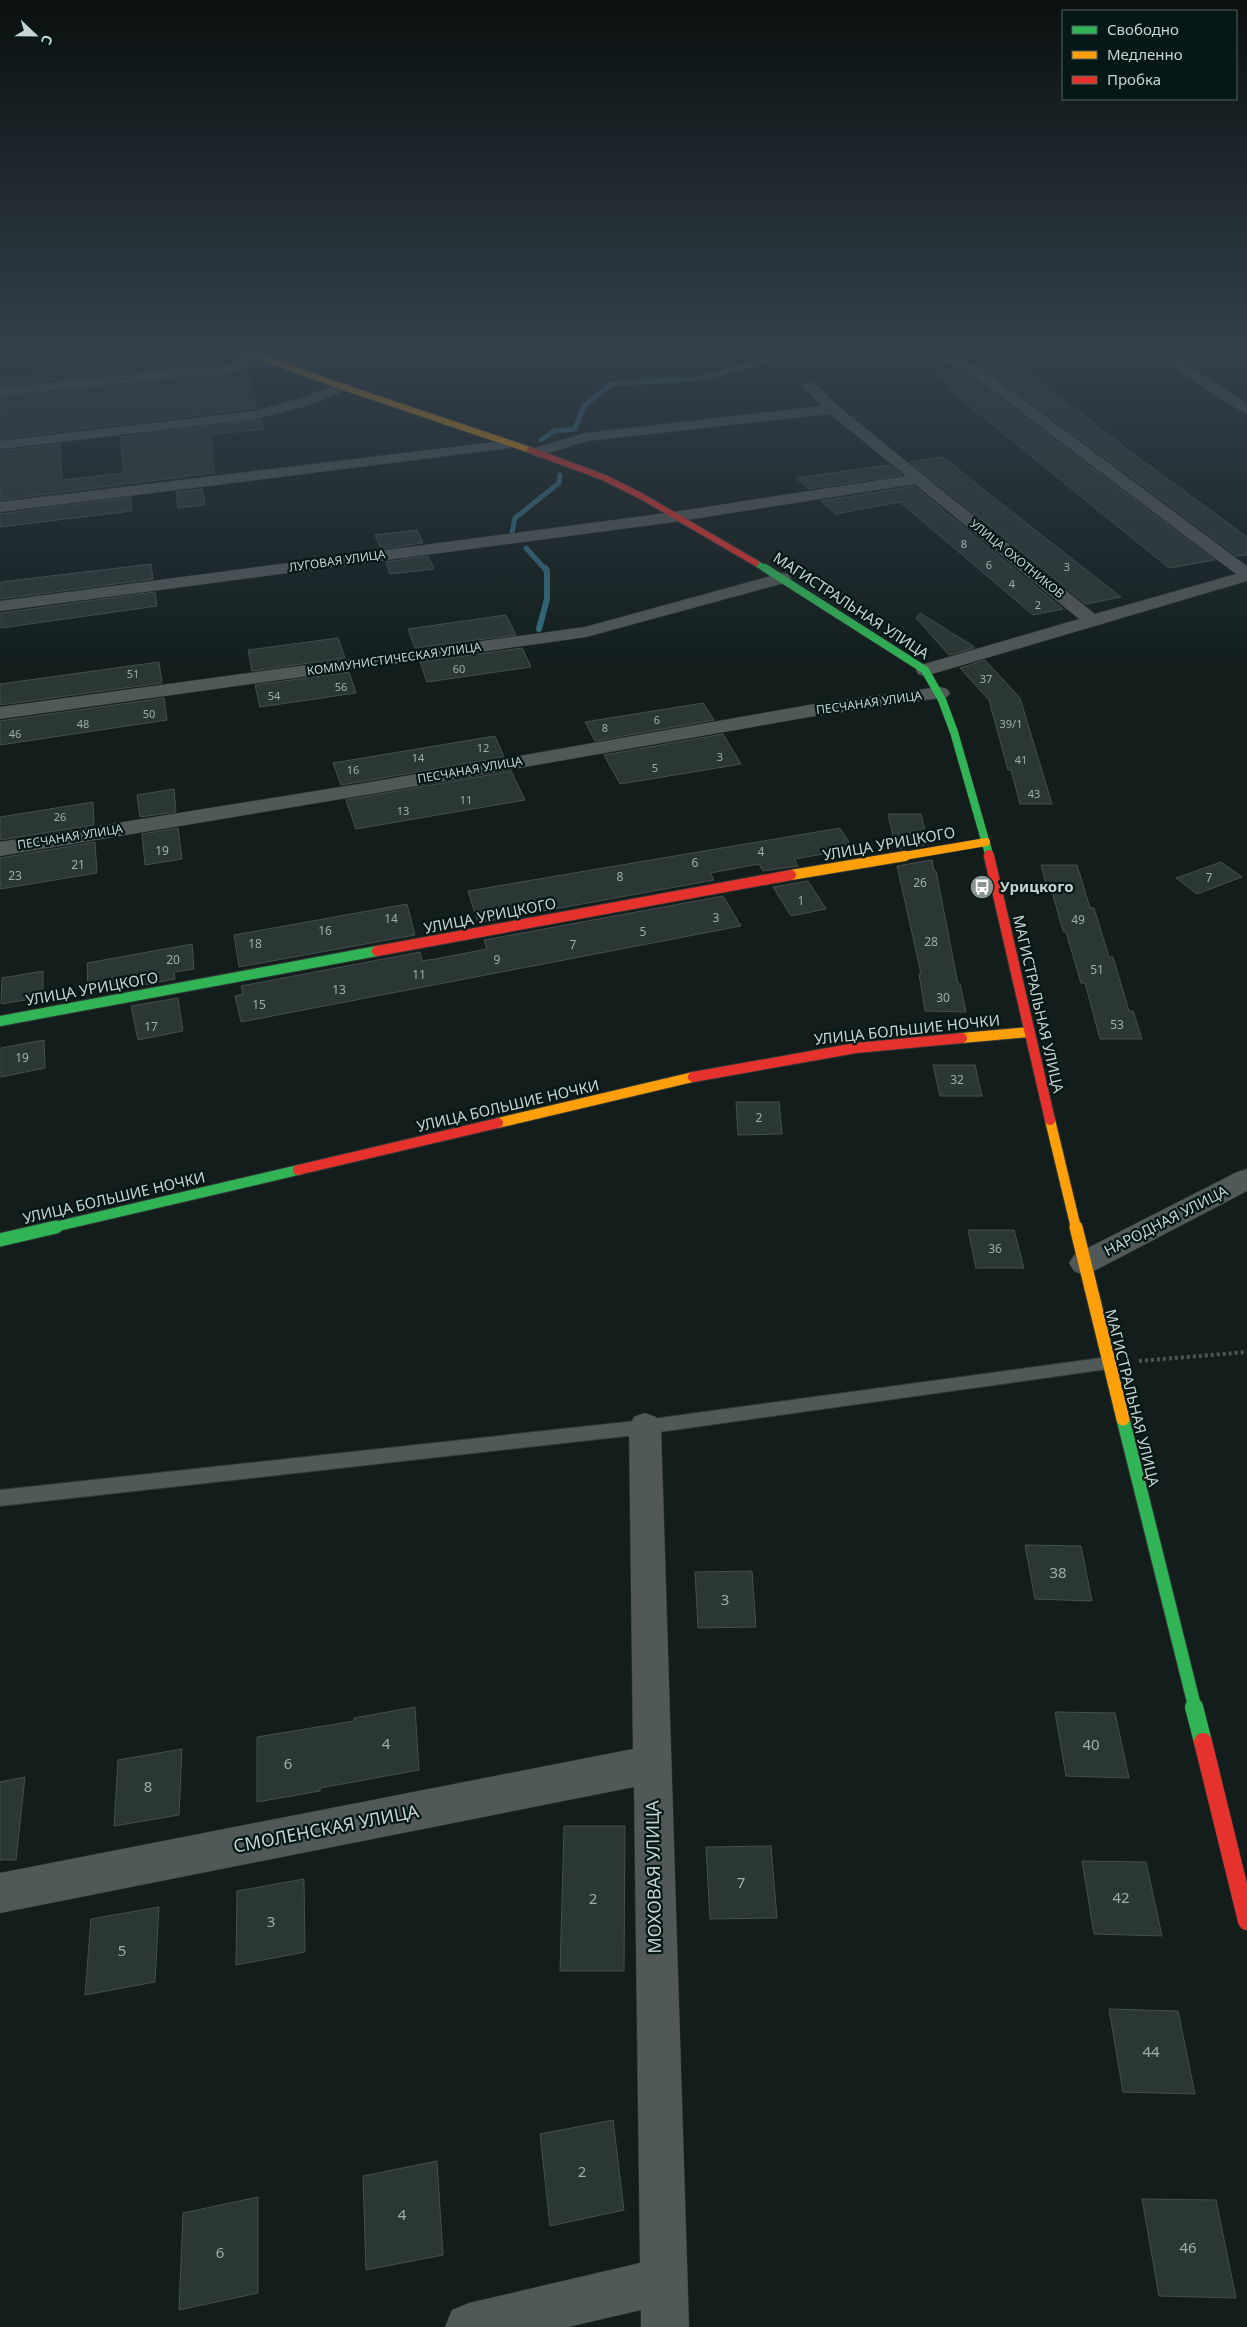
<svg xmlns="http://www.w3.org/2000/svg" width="1247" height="2327" font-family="'Noto Sans',sans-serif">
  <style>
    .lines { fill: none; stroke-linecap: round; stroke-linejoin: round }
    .stream-far1 { stroke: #326b80; stroke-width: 5 }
    .stream { stroke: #326b80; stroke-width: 6 }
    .building { fill: #2a3734; stroke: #464f4d }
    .lane-casing { stroke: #303837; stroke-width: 2 }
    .street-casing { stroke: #303837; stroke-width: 1 }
    .fast-far4-casing { stroke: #303837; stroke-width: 8 }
    .fast-far3-casing { stroke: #303837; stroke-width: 9 }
    .fast-far2-casing { stroke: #303837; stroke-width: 12 }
    .fast-far1-casing { stroke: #303837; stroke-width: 15 }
    .fast-casing { stroke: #303837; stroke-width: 19 }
    .slow-far3-casing { stroke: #303837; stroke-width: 8 }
    .slow-far2-casing { stroke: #303837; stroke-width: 9 }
    .slow-far1-casing { stroke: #303837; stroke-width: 12 }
    .slow-casing { stroke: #303837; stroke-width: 15 }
    .jam-far3-casing { stroke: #303837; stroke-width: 8 }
    .jam-far2-casing { stroke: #303837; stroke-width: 9 }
    .jam-far1-casing { stroke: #303837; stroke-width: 12 }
    .jam-casing { stroke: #303837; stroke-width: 19 }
    .path { stroke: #4e5655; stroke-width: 4; stroke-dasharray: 3 3; stroke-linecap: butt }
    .lane { fill: #515858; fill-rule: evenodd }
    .street { fill: #515858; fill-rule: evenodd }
    .fast-far4 { stroke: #30b455; stroke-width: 6 }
    .fast-far3 { stroke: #30b455; stroke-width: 8 }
    .fast-far2 { stroke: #30b455; stroke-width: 10 }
    .fast-far1 { stroke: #30b455; stroke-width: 13 }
    .fast { stroke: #30b455; stroke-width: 18 }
    .slow-far3 { stroke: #ff9f0a; stroke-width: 6 }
    .slow-far2 { stroke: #ff9f0a; stroke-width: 8 }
    .slow-far1 { stroke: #ff9f0a; stroke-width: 10 }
    .slow { stroke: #ff9f0a; stroke-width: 13 }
    .jam-far3 { stroke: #e5322d; stroke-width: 6 }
    .jam-far2 { stroke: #e5322d; stroke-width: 8 }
    .jam-far1 { stroke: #e5322d; stroke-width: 10 }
    .jam { stroke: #e5322d; stroke-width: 18 }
    .labels { text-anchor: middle; stroke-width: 4.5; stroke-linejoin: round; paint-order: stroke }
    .far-number-label { font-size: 11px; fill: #a0adaa }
    .far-street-label { font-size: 12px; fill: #c8d4d2; stroke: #051816 }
    .number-label { font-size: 12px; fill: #a0adaa }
    .street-label { font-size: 15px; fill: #c8d4d2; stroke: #051816 }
    .poi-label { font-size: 15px; font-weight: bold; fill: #c8d4d2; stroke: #051816; text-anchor: start }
    .near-number-label { font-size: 15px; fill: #a0adaa }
    .near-street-label { font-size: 18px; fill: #c8d4d2; stroke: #051816 }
  </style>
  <rect width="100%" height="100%" fill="#121d1c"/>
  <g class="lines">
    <g class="stream-far1">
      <polyline points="541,440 554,431 575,429 584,406 611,384 705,378 780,356 830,347"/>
      <polyline points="512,533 515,518 559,483 560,475"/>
      <polyline points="526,548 546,570"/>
    </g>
    <polyline class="stream" points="539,629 547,599 547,571 545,568"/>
  </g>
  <g class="building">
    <polygon points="225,354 227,362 0,386 0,378"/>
    <polygon points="1017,364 1139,458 1247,537 1247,555 1237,556 984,368"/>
    <polygon points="960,371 967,374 1215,560 1169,568 951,391 954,390 933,374"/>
    <polygon points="232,373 233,376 248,374 257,408 0,439 0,398"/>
    <polygon points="261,420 263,429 210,435 214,453 211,454 215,473 0,500 0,451 60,444 62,480 124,473 120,437"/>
    <polygon points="943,457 998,501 1121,597 1086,604 910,462"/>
    <polygon points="889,465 902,475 809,489 796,478"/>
    <polygon points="914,486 1063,609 1033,615 900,502 835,514 821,501"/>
    <polygon points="202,489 205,505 178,508 176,492"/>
    <polygon points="131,497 132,511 0,527 0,514"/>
    <polygon points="417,530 423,543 381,549 375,535"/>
    <polygon points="428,556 434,569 390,574 386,562"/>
    <polygon points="151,564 153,579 1,599 1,582"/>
    <polygon points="155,592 157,606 1,628 1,613"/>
    <polygon points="920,613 973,646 974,648 949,655 916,618"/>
    <polygon points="506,615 516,635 415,648 408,629"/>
    <polygon points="338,638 345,658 252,671 248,650"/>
    <polygon points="522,648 531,667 427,682 420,662"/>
    <polygon points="985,660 1020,698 1052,804 1020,804 1011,770 1008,770 989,700 960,668"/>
    <polygon points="159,662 162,683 0,705 0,684"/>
    <polygon points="349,672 356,693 260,707 255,685"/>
    <polygon points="164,698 167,720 0,745 0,721"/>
    <polygon points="703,703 714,720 595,741 585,722"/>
    <polygon points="723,734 741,764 620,784 604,755"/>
    <polygon points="495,736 504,757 371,780 341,785 333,763"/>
    <polygon points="511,771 525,800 356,829 346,800"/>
    <polygon points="174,789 176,812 140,817 137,795"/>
    <polygon points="93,802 94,825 0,840 0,817"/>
    <polygon points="888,814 921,814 928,844 896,849"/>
    <polygon points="178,828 182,859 145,865 142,834"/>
    <polygon points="840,828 853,849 794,859 798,866 763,871 759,864 710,873 714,880 478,923 468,891"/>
    <polygon points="95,842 97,873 0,889 0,858"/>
    <polygon points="932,860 934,871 936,871 958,984 960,984 966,1012 925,1011 919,974 921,973 897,866"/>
    <polygon points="1221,862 1242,877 1197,894 1176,878"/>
    <polygon points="1041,865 1077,865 1090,908 1094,908 1109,957 1113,957 1129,1011 1133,1011 1142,1039 1100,1039 1085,983 1081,983 1066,932 1063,931 1051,888 1047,887"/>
    <polygon points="808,881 826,909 791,916 773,887"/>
    <polygon points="723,896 741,926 241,1022 235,996 243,994 241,986 420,952 422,961 435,959 487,949 484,940"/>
    <polygon points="407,904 415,935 239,967 234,935"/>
    <polygon points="192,944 194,969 174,972 175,979 128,988 127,983 88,988 87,963"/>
    <polygon points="43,971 43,997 1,1004 2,978"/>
    <polygon points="178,998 183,1031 138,1040 131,1006"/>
    <polygon points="44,1040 45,1068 1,1077 1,1048"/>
    <polygon points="933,1065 975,1065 982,1096 940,1096"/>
    <polygon points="736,1102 779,1102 782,1134 738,1135"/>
    <polygon points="968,1230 1014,1230 1024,1268 976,1268"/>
    <polygon points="1025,1545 1081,1546 1092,1601 1035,1599"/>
    <polygon points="752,1571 756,1627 698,1628 695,1572"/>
    <polygon points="415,1707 419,1770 320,1788 320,1791 257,1802 257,1737 354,1721 354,1718"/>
    <polygon points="1055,1712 1115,1713 1129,1778 1066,1776"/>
    <polygon points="182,1749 179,1815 114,1826 118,1760"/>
    <polygon points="25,1777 16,1860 0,1860 0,1782"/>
    <polygon points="564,1826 625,1826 624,1971 560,1971"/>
    <polygon points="771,1846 777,1918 710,1919 706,1847"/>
    <polygon points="1082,1861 1146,1862 1162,1936 1094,1934"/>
    <polygon points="304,1879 305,1952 236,1965 237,1891"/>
    <polygon points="159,1907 155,1982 85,1995 91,1919"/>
    <polygon points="1109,2009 1178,2011 1195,2094 1123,2092"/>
    <polygon points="613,2120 624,2210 550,2226 540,2134"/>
    <polygon points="437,2161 443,2255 366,2270 363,2176"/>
    <polygon points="258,2197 258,2293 179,2310 183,2213"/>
    <polygon points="1142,2199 1216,2200 1236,2298 1159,2296"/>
  </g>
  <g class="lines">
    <g class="lane-casing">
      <polygon id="lane" points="1108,1357 1113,1358 1116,1363 1113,1368 1108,1369 645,1434 0,1506 0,1490 645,1420"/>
    </g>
    <g class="street-casing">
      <g id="street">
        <polygon points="287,347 330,347 323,351 259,358 237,371 0,396 0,388 233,363 250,351"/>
        <polygon points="916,347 933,347 978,366 1247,566 1247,581 932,674 925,676 918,674 916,670 918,666 1079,619 915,484 674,522 0,611 0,601 674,512 906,476 830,414 587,441 536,457 528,452 531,449 586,433 822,406 802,386 809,382 814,383 838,406 1095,614 1236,574 968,372 917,350"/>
        <polygon points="1159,347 1247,403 1247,413 1242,412 1154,354 1152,351"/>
        <polygon points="343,383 348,384 350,387 348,390 305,406 256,419 0,449 0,441 255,411 295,400"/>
        <polygon points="513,440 520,444 518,447 0,512 0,502"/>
        <polygon points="782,573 788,574 791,578 788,582 586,637 0,719 0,707 585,627"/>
        <polygon points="940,687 947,689 950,693 947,697 809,717 371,794 0,856 0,842 371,782 809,705"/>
        <polygon points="1247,1169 1247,1191 1094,1271 1084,1275 1074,1271 1069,1263 1074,1255 1237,1172"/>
        <polygon points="645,1413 656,1417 661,1427 689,2327 641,2327 641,2310 568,2327 445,2327 452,2310 469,2303 640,2263 634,1787 0,1913 0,1873 633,1749 629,1427 634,1417"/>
      </g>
    </g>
    <g class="fast-far4-casing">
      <polyline id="fast-far4" points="756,563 767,570"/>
    </g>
    <g class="fast-far3-casing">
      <polyline id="fast-far3" points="765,568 925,670 942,700 954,732 989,854"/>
    </g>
    <g class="fast-far2-casing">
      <g id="fast-far2">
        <polyline points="0,1021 377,951"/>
        <polyline points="50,1228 298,1170"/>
      </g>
    </g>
    <g class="fast-far1-casing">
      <g id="fast-far1">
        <polyline points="0,1240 56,1227"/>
        <polyline points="1123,1419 1195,1708"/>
      </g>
    </g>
    <g class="fast-casing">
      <polyline id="fast" points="1194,1707 1203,1742"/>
    </g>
    <g class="slow-far3-casing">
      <polyline id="slow-far3" points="233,347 343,387 530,450"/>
    </g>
    <g class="slow-far2-casing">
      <polyline id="slow-far2" points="898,857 986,842"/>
    </g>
    <g class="slow-far1-casing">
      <g id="slow-far1">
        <polyline points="791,875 905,856"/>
        <polyline points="962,1038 1029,1032"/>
        <polyline points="1050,1120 1076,1228"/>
        <polyline points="498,1123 693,1077"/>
      </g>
    </g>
    <g class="slow-casing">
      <polyline id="slow" points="1076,1227 1123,1419"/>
    </g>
    <g class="jam-far3-casing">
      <polyline id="jam-far3" points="530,450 605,478 641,496 756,563"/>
    </g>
    <g class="jam-far2-casing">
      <polyline id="jam-far2" points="989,854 990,857"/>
    </g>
    <g class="jam-far1-casing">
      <g id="jam-far1">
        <polyline points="989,856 1050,1120"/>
        <polyline points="377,951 791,875"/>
        <polyline points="693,1077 856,1048 962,1038"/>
        <polyline points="298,1170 498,1123"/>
      </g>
    </g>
    <g class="jam-casing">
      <polyline id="jam" points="1203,1742 1247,1921"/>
    </g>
    <polyline class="path" points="1139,1361 1247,1352"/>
    <use href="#lane" class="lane"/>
    <use href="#street" class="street"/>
    <use href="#fast-far4" class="fast-far4"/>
    <use href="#fast-far3" class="fast-far3"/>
    <use href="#fast-far2" class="fast-far2"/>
    <use href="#fast-far1" class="fast-far1"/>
    <use href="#fast" class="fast"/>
    <use href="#slow-far3" class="slow-far3"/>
    <use href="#slow-far2" class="slow-far2"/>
    <use href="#slow-far1" class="slow-far1"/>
    <use href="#slow" class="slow"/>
    <use href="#jam-far3" class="jam-far3"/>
    <use href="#jam-far2" class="jam-far2"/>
    <use href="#jam-far1" class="jam-far1"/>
    <use href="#jam" class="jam"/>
  </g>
  <linearGradient id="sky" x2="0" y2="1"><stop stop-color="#0a100f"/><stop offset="0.52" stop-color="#33404b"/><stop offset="1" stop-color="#33404b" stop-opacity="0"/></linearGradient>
  <rect width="1247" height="673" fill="url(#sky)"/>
  <defs>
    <g id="bus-disc" transform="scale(1.25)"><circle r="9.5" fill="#889492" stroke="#051816"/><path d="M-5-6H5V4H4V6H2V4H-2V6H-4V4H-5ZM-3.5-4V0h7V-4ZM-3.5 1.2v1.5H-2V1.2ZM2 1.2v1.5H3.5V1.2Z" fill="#fff"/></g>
  </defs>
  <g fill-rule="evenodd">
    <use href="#bus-disc" x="982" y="887"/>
  </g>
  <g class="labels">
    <g class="far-number-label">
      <text x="964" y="548">8</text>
      <text x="989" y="569">6</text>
      <text x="1067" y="571">3</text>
      <text x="1012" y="588">4</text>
      <text x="1038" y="609">2</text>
      <text x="459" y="673">60</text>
      <text x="133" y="678">51</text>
      <text x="986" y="683">37</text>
      <text x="341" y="691">56</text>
      <text x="274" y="700">54</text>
      <text x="149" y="718">50</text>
      <text x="657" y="724">6</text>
      <text x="83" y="728">48</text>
      <text x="1011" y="728">39/1</text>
      <text x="605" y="732">8</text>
      <text x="15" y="738">46</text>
      <text x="483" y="752">12</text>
      <text x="720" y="761">3</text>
      <text x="418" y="762">14</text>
      <text x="1021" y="764">41</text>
      <text x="655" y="772">5</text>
      <text x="353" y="774">16</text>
      <text x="1034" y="798">43</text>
      <text x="466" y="804">11</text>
      <text x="403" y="815">13</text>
      <text x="60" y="821">26</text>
    </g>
    <g class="far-street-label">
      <text transform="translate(1017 559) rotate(39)" y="4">УЛИЦА ОХОТНИКОВ</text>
      <text transform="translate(337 561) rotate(-8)" y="4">ЛУГОВАЯ УЛИЦА</text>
      <text transform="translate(394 659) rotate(-8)" y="4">КОММУНИСТИЧЕСКАЯ УЛИЦА</text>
      <text transform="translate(869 703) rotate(-8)" y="4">ПЕСЧАНАЯ УЛИЦА</text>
      <text transform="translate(470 770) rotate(-10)" y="4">ПЕСЧАНАЯ УЛИЦА</text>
      <text transform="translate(70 837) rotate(-9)" y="4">ПЕСЧАНАЯ УЛИЦА</text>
    </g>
    <g class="number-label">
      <text x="162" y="855">19</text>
      <text x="761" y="856">4</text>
      <text x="695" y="867">6</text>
      <text x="78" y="869">21</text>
      <text x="15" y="880">23</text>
      <text x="620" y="881">8</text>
      <text x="1209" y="882">7</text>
      <text x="920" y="887">26</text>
      <text x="801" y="905">1</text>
      <text x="716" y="922">3</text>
      <text x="391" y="923">14</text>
      <text x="1078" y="924">49</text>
      <text x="325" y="935">16</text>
      <text x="643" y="936">5</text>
      <text x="931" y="946">28</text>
      <text x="255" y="948">18</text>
      <text x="573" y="949">7</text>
      <text x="173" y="964">20</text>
      <text x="497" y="964">9</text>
      <text x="1097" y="974">51</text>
      <text x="419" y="979">11</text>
      <text x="339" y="994">13</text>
      <text x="943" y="1002">30</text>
      <text x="259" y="1009">15</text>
      <text x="1117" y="1029">53</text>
      <text x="151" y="1031">17</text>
      <text x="22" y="1062">19</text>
      <text x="957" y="1084">32</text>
      <text x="759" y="1122">2</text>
      <text x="995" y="1253">36</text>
    </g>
    <g class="street-label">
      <text transform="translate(851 606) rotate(33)" y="5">МАГИСТРАЛЬНАЯ УЛИЦА</text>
      <text transform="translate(889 844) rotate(-10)" y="5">УЛИЦА УРИЦКОГО</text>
      <text transform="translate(490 916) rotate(-11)" y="5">УЛИЦА УРИЦКОГО</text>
      <text transform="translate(92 989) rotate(-10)" y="5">УЛИЦА УРИЦКОГО</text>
      <text transform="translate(1038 1004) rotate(77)" y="5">МАГИСТРАЛЬНАЯ УЛИЦА</text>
      <text transform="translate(907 1030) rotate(-6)" y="5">УЛИЦА БОЛЬШИЕ НОЧКИ</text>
      <text transform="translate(508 1106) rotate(-13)" y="5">УЛИЦА БОЛЬШИЕ НОЧКИ</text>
      <text transform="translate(114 1198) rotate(-13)" y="5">УЛИЦА БОЛЬШИЕ НОЧКИ</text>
      <text transform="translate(1166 1221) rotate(-27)" y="5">НАРОДНАЯ УЛИЦА</text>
      <text transform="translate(1132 1398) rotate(76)" y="5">МАГИСТРАЛЬНАЯ УЛИЦА</text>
    </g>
    <g class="poi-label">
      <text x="1000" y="892">Урицкого</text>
    </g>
    <g class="near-number-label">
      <text x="1058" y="1578">38</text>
      <text x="725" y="1605">3</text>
      <text x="386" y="1749">4</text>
      <text x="1091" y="1750">40</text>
      <text x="288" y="1769">6</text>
      <text x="148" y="1792">8</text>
      <text x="741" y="1888">7</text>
      <text x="1121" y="1903">42</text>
      <text x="593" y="1904">2</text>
      <text x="271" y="1927">3</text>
      <text x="122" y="1956">5</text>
      <text x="1151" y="2057">44</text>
      <text x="582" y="2177">2</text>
      <text x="402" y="2220">4</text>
      <text x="1188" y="2253">46</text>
      <text x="220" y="2258">6</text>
    </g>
    <g class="near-street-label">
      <text transform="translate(326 1829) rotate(-11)" y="6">СМОЛЕНСКАЯ УЛИЦА</text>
      <text transform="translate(654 1877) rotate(-91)" y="6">МОХОВАЯ УЛИЦА</text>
    </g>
  </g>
  <rect x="1062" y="10" width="175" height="90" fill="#051816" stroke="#536361"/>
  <rect x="1072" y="26" width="25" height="8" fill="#30b455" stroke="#536361"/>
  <text x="1107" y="35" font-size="15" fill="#c8d4d2">Свободно</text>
  <rect x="1072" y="51" width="25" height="8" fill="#ff9f0a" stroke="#536361"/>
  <text x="1107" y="60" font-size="15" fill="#c8d4d2">Медленно</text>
  <rect x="1072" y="76" width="25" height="8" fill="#e5322d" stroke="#536361"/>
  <text x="1107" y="85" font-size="15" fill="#c8d4d2">Пробка</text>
  <g transform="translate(35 35) rotate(112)" stroke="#051816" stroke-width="4" paint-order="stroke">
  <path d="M0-4L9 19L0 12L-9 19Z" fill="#c8d4d2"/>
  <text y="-8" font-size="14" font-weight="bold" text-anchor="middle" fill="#c8d4d2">С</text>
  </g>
</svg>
